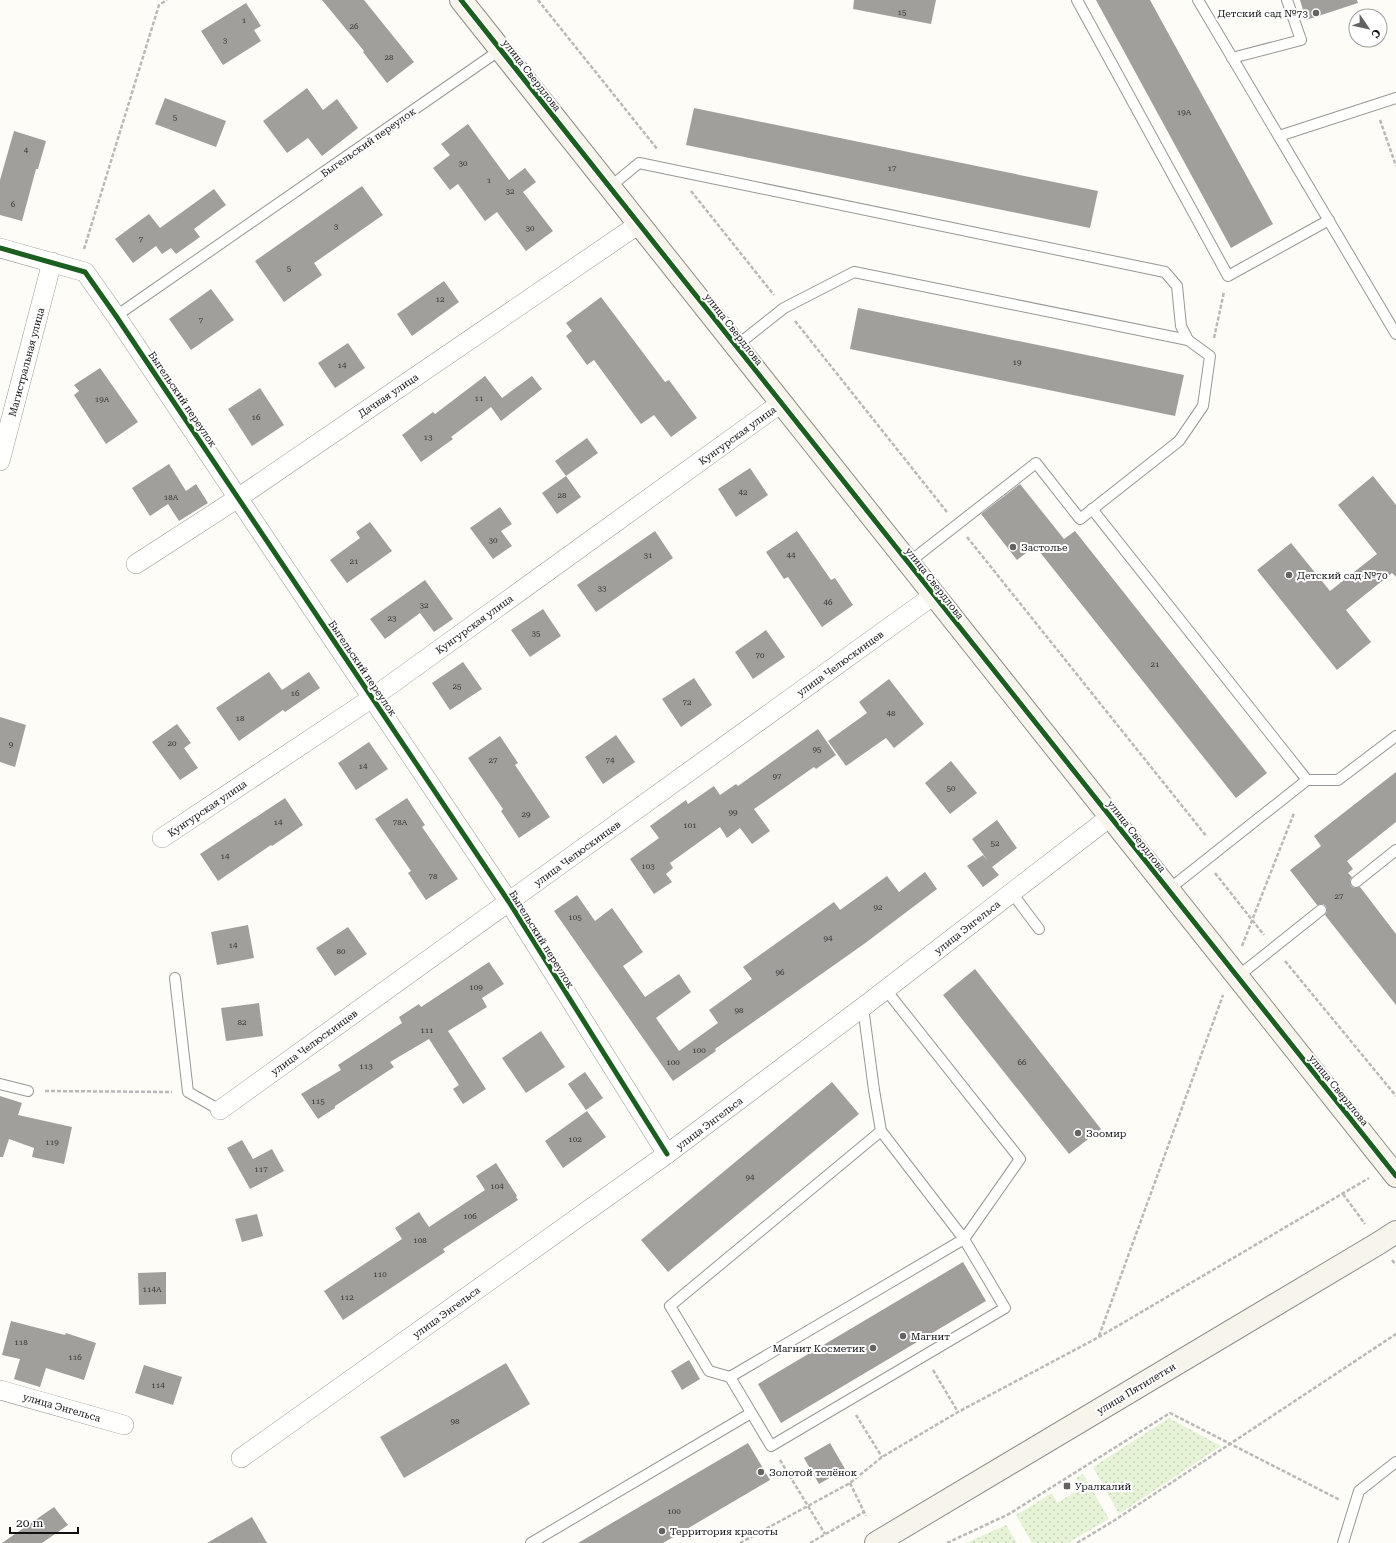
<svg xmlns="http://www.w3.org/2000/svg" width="1396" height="1543" font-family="'Roboto Serif',serif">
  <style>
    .grass { fill: url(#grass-dots) }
    .building { fill: #a19f9c }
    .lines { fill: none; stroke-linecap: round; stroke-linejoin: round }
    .lane-casing { stroke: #979795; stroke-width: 12 }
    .street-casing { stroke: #979795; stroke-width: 20 }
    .secondary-casing { stroke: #8e8d8b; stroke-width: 24 }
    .path { stroke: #b9b9b8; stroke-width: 2.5; stroke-dasharray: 4 2; stroke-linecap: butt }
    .lane { stroke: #fffffe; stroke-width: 10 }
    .street { stroke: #fffffe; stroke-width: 19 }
    .secondary { stroke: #f6f4eb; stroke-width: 22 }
    .cycleway-casing { stroke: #fff; stroke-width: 8 }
    .cycleway { stroke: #1b5e20; stroke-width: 5 }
    .poi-dot { fill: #646362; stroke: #fff; stroke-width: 1.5 }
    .labels { text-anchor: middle; stroke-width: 4; stroke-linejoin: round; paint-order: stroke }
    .number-label { font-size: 8px; fill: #353434 }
    .poi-label { font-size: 10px; fill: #111; stroke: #fff; text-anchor: start }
    .street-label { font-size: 10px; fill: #111; stroke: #fff }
  </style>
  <defs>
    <pattern id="grass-dots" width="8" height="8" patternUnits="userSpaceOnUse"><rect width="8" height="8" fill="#e7f3d7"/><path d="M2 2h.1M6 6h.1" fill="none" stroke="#c5cfb8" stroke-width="1.8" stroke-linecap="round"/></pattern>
  </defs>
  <rect width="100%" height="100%" fill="#fdfcf7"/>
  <g class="grass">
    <polygon points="1169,1418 1221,1446 1119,1514 1093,1467"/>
    <polygon points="1083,1474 1109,1519 1068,1543 1032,1543 1016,1515 1052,1493 1057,1503 1082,1488 1076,1478"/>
    <polygon points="1006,1525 1017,1543 966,1543"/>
  </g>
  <g class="building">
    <polygon points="322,0 364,0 414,62 387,83 363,52 364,51"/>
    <polygon points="854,0 936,0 931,24 853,9"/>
    <polygon points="1096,0 1150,0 1273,224 1231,248"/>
    <polygon points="1300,0 1357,0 1358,3 1306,20"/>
    <polygon points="246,3 261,26 254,30 261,41 223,65 201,31"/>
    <polygon points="307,88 323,110 337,99 358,128 322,156 308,138 287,153 263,121"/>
    <polygon points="165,98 226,121 216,147 155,124"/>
    <polygon points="694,108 1098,191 1090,228 686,145"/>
    <polygon points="468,124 509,180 525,168 536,182 523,192 553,231 526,251 497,212 485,221 458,184 450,190 433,168 450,155 441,144"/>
    <polygon points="14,131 46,141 38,169 36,169 22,221 0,215 0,180"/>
    <polygon points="362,186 383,215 314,263 322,275 284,302 255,261"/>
    <polygon points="214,189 226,205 194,229 200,237 176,254 171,248 162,254 156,246 133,263 115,239 149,214 160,228"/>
    <polygon points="444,281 459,302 412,336 397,314"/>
    <polygon points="211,289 234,320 191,350 169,319"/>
    <polygon points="601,297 665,382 669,380 697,418 671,437 654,415 641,424 594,360 587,365 566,336 572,331 566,323"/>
    <polygon points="858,308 1184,375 1175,416 850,349"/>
    <polygon points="348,343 365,368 335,388 318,363"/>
    <polygon points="100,368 138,422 106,444 74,395 79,391 74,385"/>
    <polygon points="485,376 502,398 532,376 542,389 501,421 491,407 451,437 453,439 421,462 402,435 433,412 435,414"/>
    <polygon points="260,388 284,425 252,446 228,409"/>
    <polygon points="587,438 598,453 566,476 555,461"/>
    <polygon points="169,464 186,491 196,484 208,503 179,521 168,504 150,516 132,488"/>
    <polygon points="750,468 768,495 736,517 718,489"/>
    <polygon points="566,476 581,497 557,514 542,493"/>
    <polygon points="1373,476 1396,505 1396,577 1392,573 1346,610 1371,642 1337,670 1257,570 1291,543 1330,591 1377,554 1338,505"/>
    <polygon points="1020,484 1064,539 1075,531 1267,773 1236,798 1035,546 1017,560 981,514"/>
    <polygon points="500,507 512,524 501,531 512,546 493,559 470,528"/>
    <polygon points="370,522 392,551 347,583 330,560 360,538 356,532"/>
    <polygon points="655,531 673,558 596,612 577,585"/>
    <polygon points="797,531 831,580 835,578 853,605 822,627 788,577 784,579 766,552"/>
    <polygon points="425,580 453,619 434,632 420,613 385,639 370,619"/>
    <polygon points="543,609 561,636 530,657 511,630"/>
    <polygon points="766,630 785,657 753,679 735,652"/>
    <polygon points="463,662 482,689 450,710 432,683"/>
    <polygon points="269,672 282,690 309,672 320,688 285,712 283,710 239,741 216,708"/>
    <polygon points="694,678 712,705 681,727 662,699"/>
    <polygon points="889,679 924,724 894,748 886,738 846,766 828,741 867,713 859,702"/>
    <polygon points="0,717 26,725 15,767 0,762"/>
    <polygon points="177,724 191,743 184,748 198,768 180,780 152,742"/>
    <polygon points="818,729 836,755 816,769 814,767 754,809 770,831 752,844 740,828 727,838 720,827 670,863 673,868 666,874 672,882 654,894 630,859 659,838 650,826 686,800 688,804 714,786 720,795 736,784 738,786"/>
    <polygon points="616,735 635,762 603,784 585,757"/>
    <polygon points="500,736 518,763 515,765 550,817 519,838 501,811 503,809 468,758"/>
    <polygon points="369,742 388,769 356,790 338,763"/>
    <polygon points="951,761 977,793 950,814 925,783"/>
    <polygon points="1396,772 1396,822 1347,861 1353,869 1348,873 1352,877 1350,880 1351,886 1354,888 1360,887 1396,934 1396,1005 1325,915 1327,912 1326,906 1323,904 1317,905 1290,870 1321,846 1314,836"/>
    <polygon points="285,798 303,825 272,846 271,845 218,881 200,854"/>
    <polygon points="407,798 425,825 422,827 458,879 426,900 408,873 411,871 375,819"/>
    <polygon points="997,820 1017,848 992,867 999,875 983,887 967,866 983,855 988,861 972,839"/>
    <polygon points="925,872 937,889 864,944 715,1049 716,1051 673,1081 554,911 577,895 595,921 612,908 643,952 623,966 645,997 679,974 691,992 656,1018 679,1051 718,1023 709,1010 752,979 743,967 834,902 840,910 887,876 899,892"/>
    <polygon points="248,925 254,958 217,965 211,932"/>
    <polygon points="348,927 367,954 335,976 316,948"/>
    <polygon points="489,962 504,984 482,998 487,1007 448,1031 486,1089 463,1104 453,1089 459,1085 429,1039 390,1062 394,1067 335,1106 335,1108 318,1119 301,1094 341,1070 338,1065 402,1023 399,1017 419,1004 421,1007"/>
    <polygon points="975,969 1101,1129 1069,1154 943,995"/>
    <polygon points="259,1003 263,1036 226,1041 221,1008"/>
    <polygon points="541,1031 565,1067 526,1093 502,1058"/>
    <polygon points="585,1072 603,1098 586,1110 568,1084"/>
    <polygon points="832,1082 859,1114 668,1272 641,1240"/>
    <polygon points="0,1096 22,1103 18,1115 72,1127 64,1164 32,1157 34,1148 9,1139 3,1157 0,1157"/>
    <polygon points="587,1111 606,1137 563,1168 545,1141"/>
    <polygon points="242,1140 253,1159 272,1149 284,1171 250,1189 227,1148"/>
    <polygon points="496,1163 517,1196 516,1197 518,1200 443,1249 445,1252 343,1320 324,1291 402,1239 395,1228 419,1212 429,1227 485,1190 476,1176"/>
    <polygon points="257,1214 263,1236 242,1242 235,1219"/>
    <polygon points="963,1262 986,1301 781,1423 758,1384"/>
    <polygon points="166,1272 166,1304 139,1305 138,1273"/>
    <polygon points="11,1321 65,1335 66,1333 96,1343 84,1380 46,1368 40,1387 14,1379 20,1359 2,1355"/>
    <polygon points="689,1360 700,1379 682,1390 671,1371"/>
    <polygon points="506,1363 530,1404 404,1478 380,1437"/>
    <polygon points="144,1365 182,1377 173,1405 135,1393"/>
    <polygon points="748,1443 770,1480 663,1543 578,1543"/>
    <polygon points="830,1443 845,1469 819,1484 804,1458"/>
    <polygon points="54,1507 68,1525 42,1543 2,1543"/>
    <polygon points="252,1517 267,1543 207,1543"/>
  </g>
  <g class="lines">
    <g class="lane-casing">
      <g id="lane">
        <polyline points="1077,0 1228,276 1329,220"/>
        <polyline points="1198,0 1396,334"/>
        <polyline points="1232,58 1301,40 1287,0"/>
        <polyline points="1279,136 1396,98"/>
        <polyline points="610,187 639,163 1165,272 1177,286 1181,326 1188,340 1210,356 1203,406 1179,441 1080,519 1036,463 908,563"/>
        <polyline points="116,316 500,50"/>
        <polyline points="736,346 784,308 854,272 1188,340"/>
        <polyline points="1092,509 1307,780"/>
        <polyline points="1356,882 1396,850"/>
        <polyline points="1168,890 1307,780 1338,780 1396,736"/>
        <polyline points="1012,893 1039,929"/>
        <polyline points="1237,977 1321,910"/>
        <polyline points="175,978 188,1092 220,1110"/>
        <polyline points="0,1084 28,1091"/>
        <polyline points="881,1131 670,1306 709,1371 730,1377 771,1446 1005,1308 964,1239 1020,1159 886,990"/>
        <polyline points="730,1377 964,1239 881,1131 874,1090 863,1007"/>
        <polyline points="531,1543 751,1413"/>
        <polyline points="1343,1543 1359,1491 1396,1462"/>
      </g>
    </g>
    <g class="street-casing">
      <g id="street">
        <polyline points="0,248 85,272 116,316 509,902 667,1154"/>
        <polyline points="0,461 52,262"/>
        <polyline points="136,564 238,498 639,224"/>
        <polyline points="162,838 372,698 781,403"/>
        <polyline points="220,1110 934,595"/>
        <polyline points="0,1390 124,1425"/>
        <polyline points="241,1458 667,1154 863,1007 1110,817"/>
      </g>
    </g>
    <g class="secondary-casing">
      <g id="secondary">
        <polyline points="461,0 1396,1176"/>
        <polyline points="876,1543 1379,1243 1396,1232"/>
      </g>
    </g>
    <g class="path">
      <polyline points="538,0 658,150"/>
      <polyline points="1380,120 1396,166"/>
      <polyline points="691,191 774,295"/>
      <polyline points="84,249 159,5 167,0"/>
      <polyline points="795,321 947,512"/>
      <polyline points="1214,338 1224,292"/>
      <polyline points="967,537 1207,837"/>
      <polyline points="1215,873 1264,935"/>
      <polyline points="1242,946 1294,813"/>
      <polyline points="1285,961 1396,1096"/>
      <polyline points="45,1091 172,1092"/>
      <polyline points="1343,1194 1365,1224"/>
      <polyline points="1392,1260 1396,1265"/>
      <polyline points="1099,1336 1223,995"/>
      <polyline points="933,1370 958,1412"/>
      <polyline points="856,1415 882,1457"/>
      <polyline points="780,1460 825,1534"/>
      <polyline points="850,1483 866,1516"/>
      <polyline points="740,1543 850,1483 882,1457 958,1412 1099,1337 1369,1178"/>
      <polyline points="810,1543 864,1512"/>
      <polyline points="947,1543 1009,1514 1170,1413 1340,1500"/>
      <polyline points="1077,1543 1115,1520 1396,1334"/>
    </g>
    <use href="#lane" class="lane"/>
    <use href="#street" class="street"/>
    <use href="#secondary" class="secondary"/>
    <g class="cycleway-casing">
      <g id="cycleway">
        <polyline points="461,0 1396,1176"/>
        <polyline points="0,248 85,272 116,316 509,902 667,1154"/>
      </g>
    </g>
    <use href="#cycleway" class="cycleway"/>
  </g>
  <g class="poi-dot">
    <circle cx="1316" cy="13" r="4"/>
    <circle cx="1013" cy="547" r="4"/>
    <circle cx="1289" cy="575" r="4"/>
    <circle cx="1078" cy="1133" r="4"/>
    <circle cx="903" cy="1336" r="4"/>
    <circle cx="873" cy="1348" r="4"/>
    <circle cx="761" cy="1472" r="4"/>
    <rect x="1063" y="1482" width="8" height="8" rx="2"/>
    <circle cx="662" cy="1531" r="4"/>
  </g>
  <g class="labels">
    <g class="number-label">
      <text x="902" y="15">15</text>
      <text x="244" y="23">1</text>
      <text x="354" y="29">26</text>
      <text x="225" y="43">3</text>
      <text x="389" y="60">28</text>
      <text x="1184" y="115">19А</text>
      <text x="175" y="120">5</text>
      <text x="26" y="153">4</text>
      <text x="463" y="166">30</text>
      <text x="892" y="171">17</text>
      <text x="489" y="183">1</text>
      <text x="510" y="194">32</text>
      <text x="13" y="207">6</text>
      <text x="336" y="229">3</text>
      <text x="530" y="231">30</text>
      <text x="141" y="242">7</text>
      <text x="289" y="271">5</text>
      <text x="440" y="302">12</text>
      <text x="201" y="323">7</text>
      <text x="1017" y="365">19</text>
      <text x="342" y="368">14</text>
      <text x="479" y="401">11</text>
      <text x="102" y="402">19А</text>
      <text x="256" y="420">16</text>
      <text x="428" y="440">13</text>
      <text x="743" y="495">42</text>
      <text x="562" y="498">28</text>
      <text x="171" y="500">18А</text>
      <text x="493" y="543">30</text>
      <text x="648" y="558">31</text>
      <text x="791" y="558">44</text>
      <text x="354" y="564">21</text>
      <text x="602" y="591">33</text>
      <text x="828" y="605">46</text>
      <text x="424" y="608">32</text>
      <text x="392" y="621">23</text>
      <text x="536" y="636">35</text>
      <text x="760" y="658">70</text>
      <text x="1155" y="667">21</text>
      <text x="457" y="689">25</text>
      <text x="295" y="696">16</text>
      <text x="687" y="705">72</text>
      <text x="891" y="716">48</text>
      <text x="240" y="721">18</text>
      <text x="172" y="746">20</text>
      <text x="11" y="747">9</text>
      <text x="817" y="752">95</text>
      <text x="493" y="763">27</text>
      <text x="610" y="763">74</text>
      <text x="363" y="769">14</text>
      <text x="777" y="779">97</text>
      <text x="951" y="791">50</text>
      <text x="733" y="815">99</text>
      <text x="526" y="817">29</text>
      <text x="278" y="825">14</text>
      <text x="400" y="825">78А</text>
      <text x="690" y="828">101</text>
      <text x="995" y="846">52</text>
      <text x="225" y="859">14</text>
      <text x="648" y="869">103</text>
      <text x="433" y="879">78</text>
      <text x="1339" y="899">27</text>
      <text x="878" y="910">92</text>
      <text x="575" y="920">105</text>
      <text x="828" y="941">94</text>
      <text x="233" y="948">14</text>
      <text x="341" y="954">80</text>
      <text x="780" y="975">96</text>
      <text x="476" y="990">109</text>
      <text x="739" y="1013">98</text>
      <text x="242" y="1025">82</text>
      <text x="427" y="1033">111</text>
      <text x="699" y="1053">100</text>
      <text x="673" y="1065">100</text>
      <text x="1022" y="1065">66</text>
      <text x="366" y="1069">113</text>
      <text x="318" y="1104">115</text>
      <text x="575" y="1142">102</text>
      <text x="52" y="1145">119</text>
      <text x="261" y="1172">117</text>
      <text x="750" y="1180">94</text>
      <text x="497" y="1189">104</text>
      <text x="470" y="1219">106</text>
      <text x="420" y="1243">108</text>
      <text x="380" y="1277">110</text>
      <text x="152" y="1292">114А</text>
      <text x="347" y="1300">112</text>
      <text x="21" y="1345">118</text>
      <text x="75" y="1360">116</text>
      <text x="158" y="1388">114</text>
      <text x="455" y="1424">98</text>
      <text x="674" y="1514">100</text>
    </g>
    <g class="poi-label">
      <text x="1308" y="17" text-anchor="end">Детский сад №73</text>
      <text x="1021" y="551">Застолье</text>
      <text x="1297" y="579">Детский сад №70</text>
      <text x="1086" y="1137">Зоомир</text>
      <text x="911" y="1340">Магнит</text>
      <text x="865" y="1352" text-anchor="end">Магнит Косметик</text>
      <text x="769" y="1476">Золотой телёнок</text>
      <text x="1075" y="1490">Уралкалий</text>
      <text x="670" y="1535">Территория красоты</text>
    </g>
    <g class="street-label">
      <text transform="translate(532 75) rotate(52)" y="4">улица Свердлова</text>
      <text transform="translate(368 142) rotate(-35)" y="4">Быгельский переулок</text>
      <text transform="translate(734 329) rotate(52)" y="4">улица Свердлова</text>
      <text transform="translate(26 362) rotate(-75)" y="4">Магистральная улица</text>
      <text transform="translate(388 395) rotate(-34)" y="4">Дачная улица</text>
      <text transform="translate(183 399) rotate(56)" y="4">Быгельский переулок</text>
      <text transform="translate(737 435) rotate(-36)" y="4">Кунгурская улица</text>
      <text transform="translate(935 583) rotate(52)" y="4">улица Свердлова</text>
      <text transform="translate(474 624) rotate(-36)" y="4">Кунгурская улица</text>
      <text transform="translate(840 663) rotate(-36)" y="4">улица Челюскинцев</text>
      <text transform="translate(363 668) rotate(56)" y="4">Быгельский переулок</text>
      <text transform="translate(207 808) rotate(-34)" y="4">Кунгурская улица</text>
      <text transform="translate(1137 836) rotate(52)" y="4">улица Свердлова</text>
      <text transform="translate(577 853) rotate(-36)" y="4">улица Челюскинцев</text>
      <text transform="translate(967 927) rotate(-38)" y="4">улица Энгельса</text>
      <text transform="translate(542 939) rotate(58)" y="4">Быгельский переулок</text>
      <text transform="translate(314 1042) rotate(-36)" y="4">улица Челюскинцев</text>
      <text transform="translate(1339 1090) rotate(51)" y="4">улица Свердлова</text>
      <text transform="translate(709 1123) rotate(-37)" y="4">улица Энгельса</text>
      <text transform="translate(446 1312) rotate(-36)" y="4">улица Энгельса</text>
      <text transform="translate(1136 1388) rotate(-31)" y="4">улица Пятилетки</text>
      <text transform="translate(62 1407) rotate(16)" y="4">улица Энгельса</text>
    </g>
  </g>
  <g transform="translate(1368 28) rotate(124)"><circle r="19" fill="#ffffff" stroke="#a0a0a0"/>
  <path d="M0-3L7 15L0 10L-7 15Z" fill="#646362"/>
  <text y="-6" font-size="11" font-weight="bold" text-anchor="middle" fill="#111111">С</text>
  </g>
  <path d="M10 1527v6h68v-6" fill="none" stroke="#111111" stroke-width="2"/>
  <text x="16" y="1527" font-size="12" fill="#111111" stroke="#ffffff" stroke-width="3" paint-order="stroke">20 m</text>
</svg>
